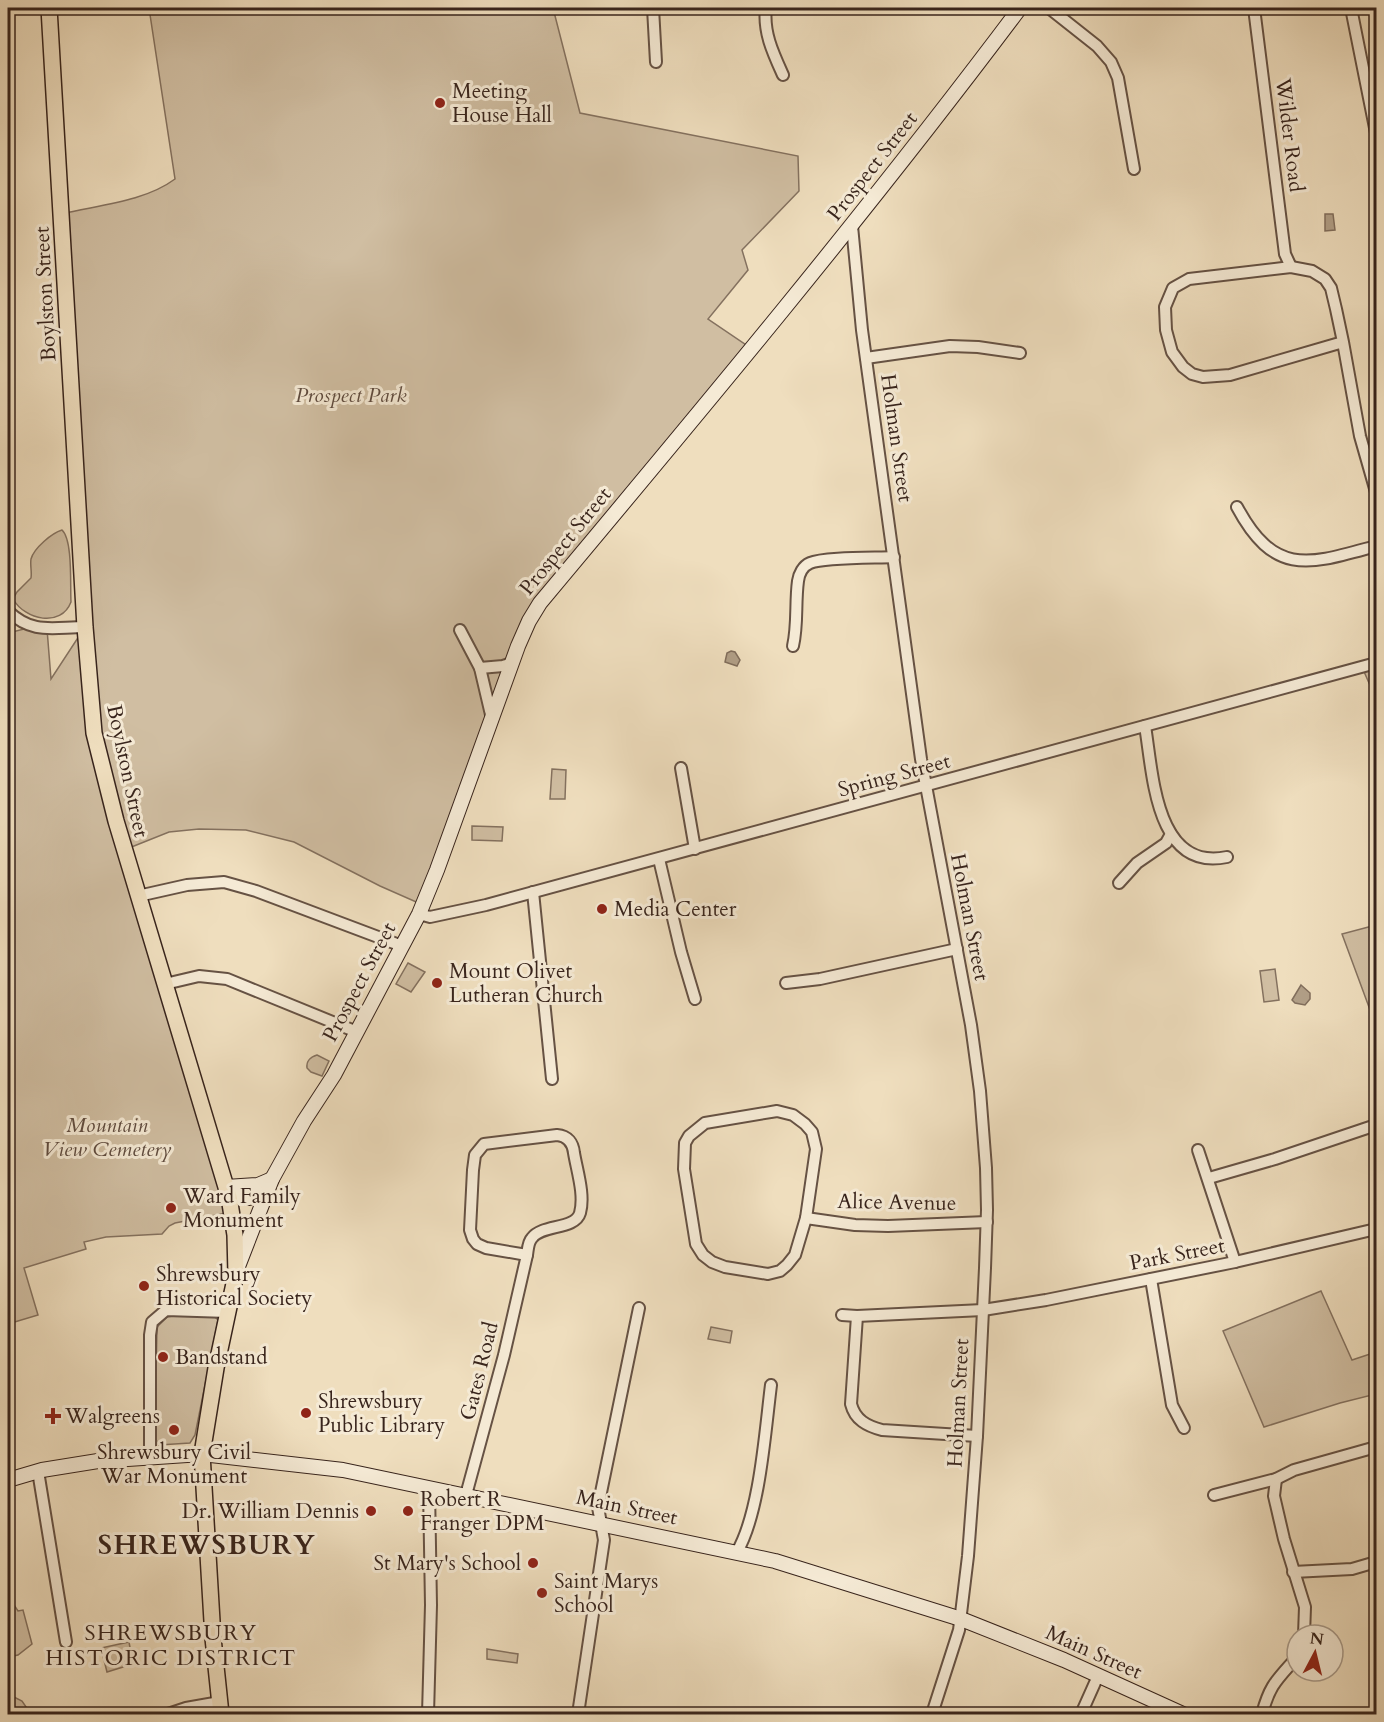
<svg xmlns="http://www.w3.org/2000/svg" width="1384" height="1722" font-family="Cardo,serif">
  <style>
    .green { fill: #d0bea2; stroke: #84715f; stroke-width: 1.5 }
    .water { fill: #b19f87; stroke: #816e5c; stroke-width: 1.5 }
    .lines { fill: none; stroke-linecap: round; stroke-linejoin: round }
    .street-casing { stroke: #665244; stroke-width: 14 }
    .secondary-casing { stroke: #38241c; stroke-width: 16 }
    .primary-casing { stroke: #38241c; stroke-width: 18 }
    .street { stroke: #f5ead5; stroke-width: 10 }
    .secondary { stroke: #f5ead5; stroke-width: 14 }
    .primary { stroke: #efdebe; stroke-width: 15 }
    .poi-dot { fill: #8f2418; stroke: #f5ead5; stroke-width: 2 }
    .labels { text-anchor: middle; stroke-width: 6; stroke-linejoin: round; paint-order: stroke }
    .poi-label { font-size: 21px; fill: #38241c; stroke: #f5ead5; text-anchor: start }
    .street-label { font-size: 21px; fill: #38241c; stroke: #f5ead5 }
    .park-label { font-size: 21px; font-style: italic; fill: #5e4a3e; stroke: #f5ead5 }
    .neighbourhood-label { font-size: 22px; letter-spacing: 1.5px; fill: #38241c; stroke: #f5ead5 }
    .district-label { font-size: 27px; font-weight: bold; letter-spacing: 1.5px; fill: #38241c; stroke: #f5ead5 }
  </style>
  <rect width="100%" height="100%" fill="#efdebe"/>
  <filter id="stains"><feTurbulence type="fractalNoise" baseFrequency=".00333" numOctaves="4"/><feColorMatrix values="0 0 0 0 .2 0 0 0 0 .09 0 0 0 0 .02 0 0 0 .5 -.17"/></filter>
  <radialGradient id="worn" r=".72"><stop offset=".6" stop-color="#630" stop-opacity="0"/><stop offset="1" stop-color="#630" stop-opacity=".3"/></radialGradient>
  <g class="green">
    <path d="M149 8H553L580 113 798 156 799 191 742 250 748 270 708 319 752 349 540 603 423 905 380 886 294 842 246 830 199 829 169 832 124 850 232 1212 175 1223 169 1226 162 1234 106 1237 84 1242 86 1249 24 1268 38 1315 8 1324V633L32 627 47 629 51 679 85 627 61 214C98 205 144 202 175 179Z"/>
    <path d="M62 530C73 540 70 586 71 602 61 628 25 620 13 599L17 592 31 578C32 572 30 565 31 559 34 548 52 533 62 530Z"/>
    <polygon points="1376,663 1376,699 1362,667"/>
    <polygon points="552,769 566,770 565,799 550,799"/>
    <polygon points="472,826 503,827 502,841 472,840"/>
    <polygon points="1376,925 1376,1026 1342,934"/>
    <polygon points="408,963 425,972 411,992 396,984"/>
    <polygon points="1275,969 1279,1000 1264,1002 1260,971"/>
    <path d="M317 1055 329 1061 322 1076 311 1072 307 1068C306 1060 311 1057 317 1055Z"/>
    <polygon points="1321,1291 1352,1360 1376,1352 1376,1394 1340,1403 1264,1427 1223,1331"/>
    <polygon points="178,1315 214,1316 218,1320 195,1435 190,1443 159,1445 156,1440 155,1423 157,1327 167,1317"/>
    <polygon points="711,1327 732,1331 730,1343 708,1339"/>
    <polygon points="14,1605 18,1611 23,1610 32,1644 18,1655 8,1657 8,1610"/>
    <polygon points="129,1642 133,1664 107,1672 101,1648"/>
    <polygon points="487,1649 518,1654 517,1663 487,1659"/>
    <polygon points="8,1694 22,1701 31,1714 8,1714"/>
  </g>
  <g class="water">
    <polygon points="1325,214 1333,214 1335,230 1325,231"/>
    <polygon points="731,651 735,652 740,660 737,666 725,662 727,653"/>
    <polygon points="1301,985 1310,993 1310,999 1305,1005 1295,1003 1292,1000"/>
  </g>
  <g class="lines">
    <g class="street-casing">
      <g id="street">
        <polyline points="653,8 656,62"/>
        <path d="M766 8C763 32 773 53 783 75"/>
        <polyline points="1049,8 1097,46 1111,62 1118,78 1134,169"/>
        <polyline points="1254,8 1285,254 1291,267"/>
        <polyline points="1351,8 1376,133"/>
        <polyline points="852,226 862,330 921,759 971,1025 980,1091 986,1168 987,1210 985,1268 977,1436 968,1556 959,1630 932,1714"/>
        <polyline points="1343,342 1230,375 1203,377 1192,374 1183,367 1172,352 1166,330 1165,307 1173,288 1189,279 1291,267 1312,271 1325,279 1331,288 1336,309 1343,342 1360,436 1376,492"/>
        <polyline points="866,358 950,346 978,347 1020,353"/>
        <path d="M1237 507C1275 578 1310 564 1376 546"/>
        <path d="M8 611C33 635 53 627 85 627"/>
        <polyline points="460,630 480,668 492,719"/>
        <path d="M793 646C798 624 795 603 798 581 799 574 803 566 810 563 824 557 876 558 894 557"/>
        <polyline points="480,668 503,666 512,663"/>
        <path d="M1145 726C1153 773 1155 872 1227 857"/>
        <polyline points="681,768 695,849"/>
        <polyline points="659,859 681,952 695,999"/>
        <polyline points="1119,883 1137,863 1166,843 1171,834"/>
        <polyline points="533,892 552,1079"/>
        <polyline points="138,896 187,885 224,882 256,891 402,946"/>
        <polyline points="419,914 430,917 486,905 1376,663"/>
        <polyline points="786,983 820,979 957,949"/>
        <polyline points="165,984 199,976 227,979 357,1032"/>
        <polygon points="777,1111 793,1115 805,1124 812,1132 816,1149 806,1218 795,1255 787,1265 780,1271 768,1274 725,1267 712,1262 703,1255 696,1244 684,1169 685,1143 689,1136 705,1123"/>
        <path d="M557 1135C568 1136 573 1143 574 1153 577 1171 585 1195 580 1213 575 1230 542 1224 532 1238 528 1242 528 1249 527 1255L486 1248 477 1244 473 1239 470 1230 473 1170 475 1155 484 1144Z"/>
        <polyline points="1198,1150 1235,1262"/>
        <polyline points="1209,1178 1275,1159 1376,1125"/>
        <polyline points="806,1218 855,1225 888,1226 987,1222"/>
        <polyline points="1151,1279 1172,1405 1184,1428"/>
        <polyline points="842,1315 857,1316 983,1310 1046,1300 1235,1262 1376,1229"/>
        <path d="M857 1316 851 1404C855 1420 867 1426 882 1430L977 1436"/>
        <polyline points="150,1458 150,1335 152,1322 166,1310 228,1312"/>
        <polyline points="38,1471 66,1642"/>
        <polyline points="1276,1479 1274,1496 1284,1539 1305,1607 1304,1635"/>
        <polyline points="466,1495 504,1355 527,1255"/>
        <polyline points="1214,1495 1276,1479 1294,1470 1376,1447"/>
        <path d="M737 1552C760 1512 765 1432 771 1385"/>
        <polyline points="1293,1572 1352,1569 1376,1562"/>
        <polyline points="168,1714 186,1708 220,1702"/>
        <polyline points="428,1714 431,1605 429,1488"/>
        <polyline points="578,1714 604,1540 598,1507 639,1308"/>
        <polyline points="1081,1714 1098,1676"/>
        <path d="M1262 1714C1270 1684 1277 1680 1297 1657"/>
      </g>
    </g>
    <g class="secondary-casing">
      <g id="secondary">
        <polyline points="226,1187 258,1185 272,1179"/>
        <polyline points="229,1197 249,1198 266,1194"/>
        <path d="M237 1269 272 1179 304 1121 334 1075 419 914 437 870 518 646 529 621 540 603C704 407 867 212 1020 8"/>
        <polyline points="8,1480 42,1470 98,1461 202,1454 343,1470 775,1561 961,1619 1064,1660 1183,1714"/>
      </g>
    </g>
    <g class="primary-casing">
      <polyline id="primary" points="49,8 85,627 94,733 116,821 229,1197 235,1235 236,1274 216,1368 202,1454 213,1638 221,1714"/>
    </g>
    <use href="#street" class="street"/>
    <use href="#secondary" class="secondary"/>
    <use href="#primary" class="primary"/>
  </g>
  <g class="poi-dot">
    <circle cx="440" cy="103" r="6"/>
    <circle cx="602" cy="909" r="6"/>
    <circle cx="437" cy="983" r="6"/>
    <circle cx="171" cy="1208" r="6"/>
    <circle cx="144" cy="1286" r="6"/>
    <circle cx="163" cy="1357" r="6"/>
    <circle cx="306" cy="1413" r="6"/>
    <path d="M50 1407h6v6h6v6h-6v6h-6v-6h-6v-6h6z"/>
    <circle cx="174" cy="1430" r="6"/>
    <circle cx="371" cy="1511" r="6"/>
    <circle cx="408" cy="1511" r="6"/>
    <circle cx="533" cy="1563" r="6"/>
    <circle cx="542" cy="1593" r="6"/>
  </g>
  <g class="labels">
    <g class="poi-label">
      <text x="452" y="98">Meeting<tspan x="452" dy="24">House Hall</tspan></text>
      <text x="614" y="916">Media Center</text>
      <text x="449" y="978">Mount Olivet<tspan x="449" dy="24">Lutheran Church</tspan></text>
      <text x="183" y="1203">Ward Family<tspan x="183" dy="24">Monument</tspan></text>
      <text x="156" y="1281">Shrewsbury<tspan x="156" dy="24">Historical Society</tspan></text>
      <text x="175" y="1364">Bandstand</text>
      <text x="318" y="1408">Shrewsbury<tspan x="318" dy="24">Public Library</tspan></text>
      <text x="65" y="1423">Walgreens</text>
      <text x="174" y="1459" text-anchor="middle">Shrewsbury Civil<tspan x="174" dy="24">War Monument</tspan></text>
      <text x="420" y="1506">Robert R<tspan x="420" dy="24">Franger DPM</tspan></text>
      <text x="359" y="1518" text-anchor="end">Dr. William Dennis</text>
      <text x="521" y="1570" text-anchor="end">St Mary's School</text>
      <text x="554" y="1588">Saint Marys<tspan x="554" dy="24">School</tspan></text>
    </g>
    <g class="street-label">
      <text transform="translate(1290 135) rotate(83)" y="7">Wilder Road</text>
      <text transform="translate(872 166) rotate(-52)" y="7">Prospect Street</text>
      <text transform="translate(45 294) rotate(-93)" y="7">Boylston Street</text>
      <text transform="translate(897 438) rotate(82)" y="7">Holman Street</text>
      <text transform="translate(565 541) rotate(-51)" y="7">Prospect Street</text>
      <text transform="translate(128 771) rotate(78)" y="7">Boylston Street</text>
      <text transform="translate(894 775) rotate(-15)" y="7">Spring Street</text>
      <text transform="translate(970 917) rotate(79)" y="7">Holman Street</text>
      <text transform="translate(359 982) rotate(-62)" y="7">Prospect Street</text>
      <text transform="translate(897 1202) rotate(1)" y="7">Alice Avenue</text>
      <text transform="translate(1177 1254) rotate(-11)" y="7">Park Street</text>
      <text transform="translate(479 1371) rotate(-76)" y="7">Gates Road</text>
      <text transform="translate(958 1403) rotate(-87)" y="7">Holman Street</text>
      <text transform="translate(627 1507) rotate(12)" y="7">Main Street</text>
      <text transform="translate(1094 1652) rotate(24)" y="7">Main Street</text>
    </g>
    <g class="park-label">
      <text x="351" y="402">Prospect Park</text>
      <text x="107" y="1132">Mountain<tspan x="107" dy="24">View Cemetery</tspan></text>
    </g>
    <g class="neighbourhood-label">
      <text x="171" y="1640">SHREWSBURY<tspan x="171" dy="25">HISTORIC DISTRICT</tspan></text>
    </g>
    <g class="district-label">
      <text x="207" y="1554">SHREWSBURY</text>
    </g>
  </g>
  <rect width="1384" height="1722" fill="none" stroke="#efdebe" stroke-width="30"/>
  <rect x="9" y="9" width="1366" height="1704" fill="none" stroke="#38241c" stroke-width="3"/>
  <rect x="15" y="15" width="1354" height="1692" fill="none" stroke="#38241c" stroke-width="1.5"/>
  <g transform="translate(1315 1653) rotate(7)"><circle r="28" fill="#f5ead5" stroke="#a99b8b" stroke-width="1.5"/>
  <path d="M0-4.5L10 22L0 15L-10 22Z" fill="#8f2418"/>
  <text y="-9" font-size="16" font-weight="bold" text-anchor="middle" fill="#38241c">N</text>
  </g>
  <rect width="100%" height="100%" filter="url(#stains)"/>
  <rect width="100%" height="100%" fill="url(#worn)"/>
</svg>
